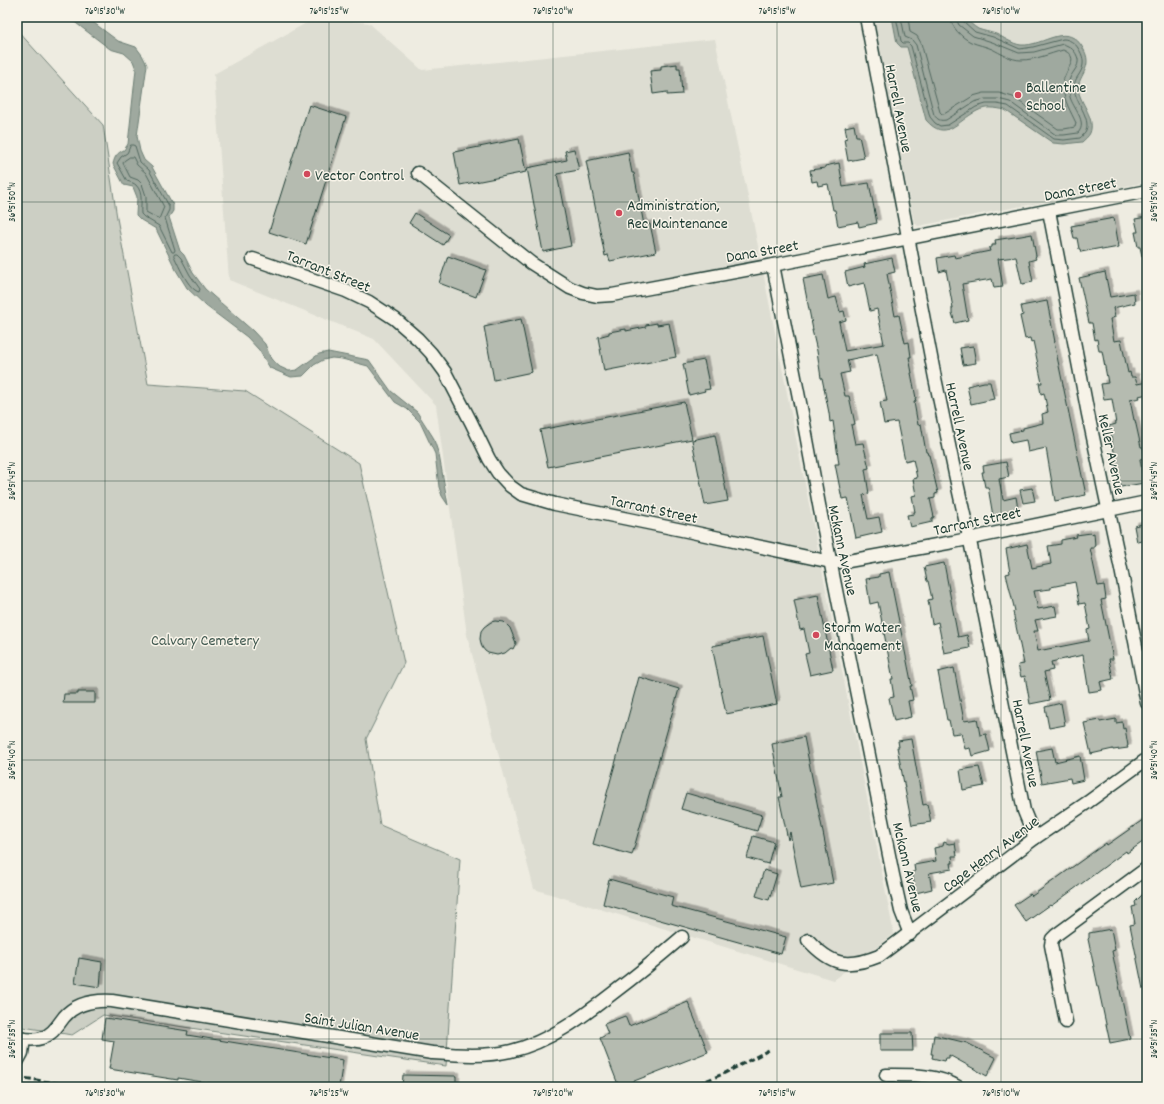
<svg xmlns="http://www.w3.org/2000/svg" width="1164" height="1104" font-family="Dekko,sans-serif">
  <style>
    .built { fill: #ddddd2 }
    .green { fill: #cccfc4; stroke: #76867c }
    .water { fill: #9fa99f; stroke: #6c7e74 }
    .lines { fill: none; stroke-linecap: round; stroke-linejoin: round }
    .shore { stroke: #52685f; stroke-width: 1 }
    .building { fill: #b5bbb0; stroke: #1f3d34; fill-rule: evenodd; filter: url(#shadow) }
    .minor-casing { stroke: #1f3d34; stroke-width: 15 }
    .minor { stroke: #f7f3e8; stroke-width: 12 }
    .rail { stroke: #1f3d34; stroke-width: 3; stroke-dasharray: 6 3; stroke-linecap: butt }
    .ticks { fill: none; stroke: #1f3d34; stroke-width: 1; stroke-opacity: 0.45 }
    .poi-dot { fill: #d1495b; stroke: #f7f3e8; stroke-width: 1.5 }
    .labels { text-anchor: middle; stroke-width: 3; stroke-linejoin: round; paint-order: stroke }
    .poi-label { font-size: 16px; fill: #1f3d34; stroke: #f7f3e8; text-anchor: start }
    .street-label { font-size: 16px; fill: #1f3d34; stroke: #f7f3e8 }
    .park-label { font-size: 16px; fill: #425a51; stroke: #f7f3e8 }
    .neatline { fill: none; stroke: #1f3d34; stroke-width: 1.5 }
    .ticks-label { font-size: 10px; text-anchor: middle; fill: #1f3d34 }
  </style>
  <defs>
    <filter id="shadow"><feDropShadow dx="3.5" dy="-3.5" stdDeviation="0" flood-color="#0004"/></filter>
  </defs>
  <rect width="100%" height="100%" fill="#eeece1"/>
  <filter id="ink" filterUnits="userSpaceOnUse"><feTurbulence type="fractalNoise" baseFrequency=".025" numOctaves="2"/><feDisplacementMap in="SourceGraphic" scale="8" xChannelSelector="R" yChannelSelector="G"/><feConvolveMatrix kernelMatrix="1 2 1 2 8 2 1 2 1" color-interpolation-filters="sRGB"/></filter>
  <g filter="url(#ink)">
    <g class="built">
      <polygon points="317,17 369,23 422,70 715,39 750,206 894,934 833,980 534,889 467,635 436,405 374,339 229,280 214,74"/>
      <polygon points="872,17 1147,17 1147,182 918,226 914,222"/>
    </g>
    <polygon class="green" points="17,30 103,125 117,218 148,384 245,391 359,463 404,663 366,739 380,825 460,859 446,1066 103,1015 72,1035 17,1026"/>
    <g class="water">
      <path d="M68 17H86L118 41 136 47 142 55 147 65 137 136 140 151 144 160 152 167 173 205V211L169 217 180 251 184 255 193 273 205 289 253 331 265 344 271 359 280 367 289 371 297 370 319 354 328 352 369 360 391 391 417 412 433 437 439 455 448 505 442 496 439 487 435 454 420 422 407 409 395 402 368 366 342 359 332 358 323 360 314 365 303 376 291 377 270 368 259 350 247 337 206 306 187 288 176 270 156 229 141 220 136 215 137 197 133 187 124 185 113 164C115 156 117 153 124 150L128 144 136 69 133 61 124 53 110 49Z"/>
      <path d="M892 17H964C968 21 973 26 978 29 983 31 990 32 996 34 1003 37 1012 44 1021 45 1044 47 1068 19 1084 50 1095 71 1072 78 1080 96 1084 107 1095 120 1090 133 1089 136 1084 140 1082 142L1064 144 1053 143 1005 110C996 108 986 106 977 111 957 121 946 143 926 120L907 47H901L897 43Z"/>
    </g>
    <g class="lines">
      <g class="shore">
        <path d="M896 17 901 41 903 43H908L911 46 930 117 935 123 940 126 948 125 976 107 986 104H997L1008 106 1054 139 1064 140 1080 138C1082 136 1085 134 1086 131 1091 117 1075 102 1074 88 1074 80 1078 77 1081 71 1085 63 1083 55 1078 48 1075 43 1069 39 1063 39L1033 47 1020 49 993 37 975 32 963 21 962 17"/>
        <path d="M901 17 905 37 912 40 916 45 934 115C938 120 940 121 946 120L974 102 985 99H998L1010 102 1056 135H1064L1078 133C1088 122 1073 108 1070 97 1069 91 1068 83 1070 78 1073 71 1079 67 1078 59 1076 51 1070 46 1063 44L1034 52 1019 53 992 42 973 36 959 25 957 21V17"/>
        <path d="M908 17 910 32 917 36 921 43 940 112 942 114H944L973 96 984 93H999L1013 97 1058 129H1064L1075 127 1076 123C1071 112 1064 101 1063 88 1063 84 1063 79 1065 76 1069 65 1079 57 1063 50 1049 54 1035 60 1021 60 1011 60 1000 53 992 49 985 46 978 45 971 42 962 38 951 27 950 17"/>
        <path d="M131 145H133L135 146 140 162 149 170 169 206V210L165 218 175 250 174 252H172L159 226 144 217 141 214C140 205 144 193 136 185 134 183 130 182 127 181L117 163 121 157 127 153Z"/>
        <polygon points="130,157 133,157 137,165 146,173 164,207 159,219 146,212 146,196 142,184 138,180 130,177 123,163 124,161"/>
        <path d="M175 254H177L181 258 190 275 200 289 199 292C188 289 179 266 174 256Z"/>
      </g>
    </g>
    <g class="building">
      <polygon points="677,64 677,68 680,68 682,94 667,95 667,92 653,94 650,71 661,70 661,66"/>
      <polygon points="309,105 346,117 306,244 269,232"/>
      <polygon points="854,125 856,136 859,136 864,158 848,161 844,139 847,138 845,127"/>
      <polygon points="519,139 526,172 460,185 454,152"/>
      <polygon points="574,149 579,170 557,174 571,246 543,252 527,168 567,160 565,151"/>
      <polygon points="628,152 632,173 634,173 644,225 650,224 656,252 610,261 608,255 605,256 586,161"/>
      <polygon points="839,163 843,187 869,183 877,223 859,227 858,222 838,226 835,210 833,210 828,184 818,186 817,181 812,182 810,170 825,168 825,166"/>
      <polygon points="415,213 449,235 443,245 409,223"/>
      <polygon points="1147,217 1147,256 1142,256 1140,247 1138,247 1135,232 1138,232 1135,219"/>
      <polygon points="1114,218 1119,247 1102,250 1102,248 1081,252 1080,249 1079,249 1077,238 1074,238 1071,226"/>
      <polygon points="1032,234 1036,256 1035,257 1036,259 1029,261 1033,282 1022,284 1016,257 998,259 1003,287 994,288 992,279 962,284 968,320 955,323 952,313 952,308 953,308 946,270 939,272 937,258 954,255 955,258 990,251 989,248 992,247 992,245 996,245 995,240 1021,236"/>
      <polygon points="448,256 486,270 476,297 439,283"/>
      <polygon points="892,258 895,272 887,274 895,316 899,315 905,343 909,342 911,357 909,357 912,373 911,373 916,398 915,398 916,401 914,402 918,425 921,424 926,452 927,452 928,455 929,455 938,493 935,494 935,498 930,499 934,517 932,518 932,522 910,527 907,515 914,514 914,512 915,512 912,496 916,495 913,479 917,478 913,459 905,461 897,422 884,424 880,402 887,401 877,354 847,360 850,372 840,374 845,396 849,396 855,424 851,425 855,444 863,443 869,468 865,469 869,494 863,495 868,519 879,517 882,532 856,538 848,498 842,499 835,464 839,464 833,421 830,422 829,413 822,378 821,378 817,351 812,330 813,330 803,279 823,275 828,299 836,297 840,312 844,311 846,320 839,322 845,351 884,344 877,309 870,311 864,283 848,287 845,272 865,267 864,264"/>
      <polygon points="1105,272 1110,297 1134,293 1135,303 1113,308 1115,317 1110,319 1114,341 1121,340 1128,373 1130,372 1131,377 1135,377 1137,384 1147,382 1147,394 1139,396 1140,398 1130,400 1134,420 1135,420 1141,447 1143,447 1145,458 1140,459 1144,483 1121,487 1109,426 1116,424 1112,399 1104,400 1101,384 1108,383 1102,351 1099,351 1097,339 1095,340 1092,323 1089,323 1082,291 1079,278"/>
      <polygon points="1047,301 1055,342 1054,342 1086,495 1055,501 1046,448 1028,452 1026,440 1011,443 1009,433 1023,430 1023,428 1043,423 1042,414 1048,412 1044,393 1041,394 1039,383 1042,383 1033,341 1031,342 1030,338 1025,339 1020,316 1023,315 1021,306"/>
      <polygon points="521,319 532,372 494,380 484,327"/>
      <polygon points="657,323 657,325 669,323 676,357 604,371 598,337 609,334 609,332 626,329 626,331 646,327 646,325"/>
      <polygon points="973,346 976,363 963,365 960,348"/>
      <polygon points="704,360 710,389 704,390 705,391 689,395 683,364"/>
      <polygon points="984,382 990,382 994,399 971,404 967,386"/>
      <polygon points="684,402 692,439 548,467 540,430"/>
      <polygon points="715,435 728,501 705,505 692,440"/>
      <polygon points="1006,462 1009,477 999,479 1003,500 1016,497 1018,509 1012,510 1012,512 993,516 988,487 985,487 982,472 984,472 983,466"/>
      <polygon points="1032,488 1035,501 1023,503 1020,490"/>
      <polygon points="1147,523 1147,540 1137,542 1134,526"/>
      <path d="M1091 533V534L1094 533 1095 546H1094V548H1090L1098 586 1104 585 1106 599 1101 600 1113 659H1109L1113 679 1100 682 1102 690 1089 692 1083 655 1051 662 1053 670 1044 672 1050 700 1030 704 1025 676 1021 677 1018 665 1024 664 1013 612 1015 611 1006 574 1010 573 1006 549 1027 544 1032 568 1051 564 1048 546 1061 544V540L1077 537 1076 535ZM1075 582 1079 604 1085 603 1090 629 1087 630 1089 641 1038 651 1034 631H1038L1035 620 1057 616 1055 606 1038 609 1034 591 1051 589V587Z"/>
      <polygon points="944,563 958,637 967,635 970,648 944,653 938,622 932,624 928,600 932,599 928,581 927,581 924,567"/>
      <polygon points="889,572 912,686 910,686 913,700 908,701 911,717 894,721 889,698 894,697 891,679 893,679 878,602 870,604 866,579 879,577 879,574"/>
      <polygon points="818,595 833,670 810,675 805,654 809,653 804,629 800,630 794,600"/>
      <polygon points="495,621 504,622 510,628 516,643 513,649 511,648 505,653 497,655 488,653 485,651 482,647 480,639 481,631 484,627 491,622"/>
      <polygon points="763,636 777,704 726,714 712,646"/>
      <polygon points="954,668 964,721 977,719 980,735 986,734 990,751 972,756 970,748 965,749 961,733 952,734 949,720 947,720 938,672"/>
      <polygon points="639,677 679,689 632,855 593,844"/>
      <polygon points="78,692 95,692 95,703 63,703 64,694 78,694"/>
      <polygon points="1061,703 1065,725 1049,728 1045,707"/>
      <polygon points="1116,719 1116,723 1122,722 1123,729 1125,728 1128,746 1127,746 1128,748 1113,750 1113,749 1091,754 1084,723 1100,720 1100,722"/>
      <polygon points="804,737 833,883 801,889 790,832 788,840 779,797 782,797 772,744"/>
      <polygon points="911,739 923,805 927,804 931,822 912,825 897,747 899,747 898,741"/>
      <polygon points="1052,748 1055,762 1080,756 1084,780 1071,783 1070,778 1042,783 1036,751"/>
      <polygon points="979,767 984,786 963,790 960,770"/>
      <polygon points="686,793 762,815 757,831 681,809"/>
      <polygon points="1147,817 1147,839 1127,853 1126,851 1051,906 1050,905 1026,922 1014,905 1030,894 1032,896 1106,843 1107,845"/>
      <polygon points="753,836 774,842 768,864 747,858"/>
      <polygon points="944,842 949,844 955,843 957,856 952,856 953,863 951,863 952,869 929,873 932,889 916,893 912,872 915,872 914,865 936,861 934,848 943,846"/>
      <polygon points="764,870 777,874 769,900 756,896"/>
      <polygon points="609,879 673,897 671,906 786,937 781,954 603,904"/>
      <polygon points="1147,890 1147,988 1143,989 1130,925 1135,924 1132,907 1136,906 1135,902"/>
      <polygon points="1111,929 1115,950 1112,951 1130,1039 1110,1043 1088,939 1089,938 1089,933"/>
      <polygon points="79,958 102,962 100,987 75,983"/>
      <polygon points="688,1002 708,1052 619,1087 600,1038 608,1034 604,1024 625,1016 629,1026"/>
      <polygon points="105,1018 188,1031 187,1035 343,1060 339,1087 232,1087 178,1078 178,1080 109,1069 114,1041 102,1039"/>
      <polygon points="880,1033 912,1033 913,1051 880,1051"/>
      <polygon points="934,1035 967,1043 996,1058 987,1076 949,1055 949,1058 946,1058 945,1061 932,1058 933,1054 931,1054"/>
      <polygon points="403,1075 456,1076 456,1087 402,1087"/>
    </g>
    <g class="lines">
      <g class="minor-casing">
        <g id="minor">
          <polyline points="866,17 935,378 955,474 971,546 1024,811 1035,838"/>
          <polyline points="418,173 531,263 570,288 583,293 597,296 612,295 773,265 1147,191"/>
          <polyline points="1049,211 1088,414 1121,569 1147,703"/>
          <polyline points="253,259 346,291 369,302 395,319 418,339 431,353 445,372 471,422 489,459 498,473 510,486 521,494 555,504 687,531 831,562 843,562 953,542 1147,502"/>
          <polyline points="773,265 803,418 820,510 893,875 901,911 910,934"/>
          <path d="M808 940C831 965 847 969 879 956L1035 838 1088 802 1147 759"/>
          <polyline points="1066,1022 1051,945 1052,939 1056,935 1147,868"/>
          <path d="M17 1038C25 1039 34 1041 42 1038 53 1034 57 1026 64 1017 76 1003 94 1000 112 1001L432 1053C459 1055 485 1057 511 1051 550 1042 582 1017 613 993 637 975 660 956 682 937"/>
          <polyline points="17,1062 22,1053 24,1039"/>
          <path d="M886 1075C911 1075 936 1074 958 1087"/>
        </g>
      </g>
      <use href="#minor" class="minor"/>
      <g class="rail">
        <polyline points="17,1077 81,1087"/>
        <polyline points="690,1087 723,1074 769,1050"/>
      </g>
    </g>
  </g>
  <path class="ticks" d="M105 17V1087M329 17V1087M553 17V1087M777 17V1087M1001 17V1087M17 202H1147M17 481H1147M17 760H1147M17 1039H1147"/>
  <g class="poi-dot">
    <circle cx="1018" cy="95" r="4"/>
    <circle cx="307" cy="174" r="4"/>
    <circle cx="619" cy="213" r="4"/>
    <circle cx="816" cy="635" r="4"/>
  </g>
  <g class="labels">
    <g class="poi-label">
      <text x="1026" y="92">Ballentine<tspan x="1026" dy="18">School</tspan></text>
      <text x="315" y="180">Vector Control</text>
      <text x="627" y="210">Administration,<tspan x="627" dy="18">Rec Maintenance</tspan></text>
      <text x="824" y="632">Storm Water<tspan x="824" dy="18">Management</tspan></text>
    </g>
    <g class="street-label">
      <text transform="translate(900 108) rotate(79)" y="6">Harrell Avenue</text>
      <text transform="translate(1080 188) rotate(-11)" y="6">Dana Street</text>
      <text transform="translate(762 250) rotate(-10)" y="6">Dana Street</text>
      <text transform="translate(329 270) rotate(22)" y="6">Tarrant Street</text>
      <text transform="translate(961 426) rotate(78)" y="6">Harrell Avenue</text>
      <text transform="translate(1113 454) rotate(78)" y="6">Keller Avenue</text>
      <text transform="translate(654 508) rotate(12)" y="6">Tarrant Street</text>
      <text transform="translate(977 520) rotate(-12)" y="6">Tarrant Street</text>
      <text transform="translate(844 550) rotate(78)" y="6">Mckann Avenue</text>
      <text transform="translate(1027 743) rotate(79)" y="6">Harrell Avenue</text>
      <text transform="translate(990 853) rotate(-37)" y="6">Cape Henry Avenue</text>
      <text transform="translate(909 867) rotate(77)" y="6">Mckann Avenue</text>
      <text transform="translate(362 1025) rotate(9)" y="6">Saint Julian Avenue</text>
    </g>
    <g class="park-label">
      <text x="205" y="645">Calvary Cemetery</text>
    </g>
  </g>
  <rect width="1164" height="1104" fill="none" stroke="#f7f3e8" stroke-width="44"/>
  <rect x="22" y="22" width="1120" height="1060" class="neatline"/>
  <g class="ticks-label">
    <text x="105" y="14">76°15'30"W</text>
    <text x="329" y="14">76°15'25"W</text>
    <text x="553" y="14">76°15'20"W</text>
    <text x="777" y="14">76°15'15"W</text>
    <text x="1001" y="14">76°15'10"W</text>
    <text transform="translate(11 202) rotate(-90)" y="4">36°51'50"N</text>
    <text transform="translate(1153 202) rotate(-90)" y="4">36°51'50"N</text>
    <text transform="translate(11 481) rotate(-90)" y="4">36°51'45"N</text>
    <text transform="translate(1153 481) rotate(-90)" y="4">36°51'45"N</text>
    <text transform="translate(11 760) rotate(-90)" y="4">36°51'40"N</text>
    <text transform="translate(1153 760) rotate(-90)" y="4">36°51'40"N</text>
    <text transform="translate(11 1039) rotate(-90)" y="4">36°51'35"N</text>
    <text transform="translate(1153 1039) rotate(-90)" y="4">36°51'35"N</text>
    <text x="105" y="1096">76°15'30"W</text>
    <text x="329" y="1096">76°15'25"W</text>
    <text x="553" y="1096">76°15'20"W</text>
    <text x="777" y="1096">76°15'15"W</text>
    <text x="1001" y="1096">76°15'10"W</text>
  </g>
</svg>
